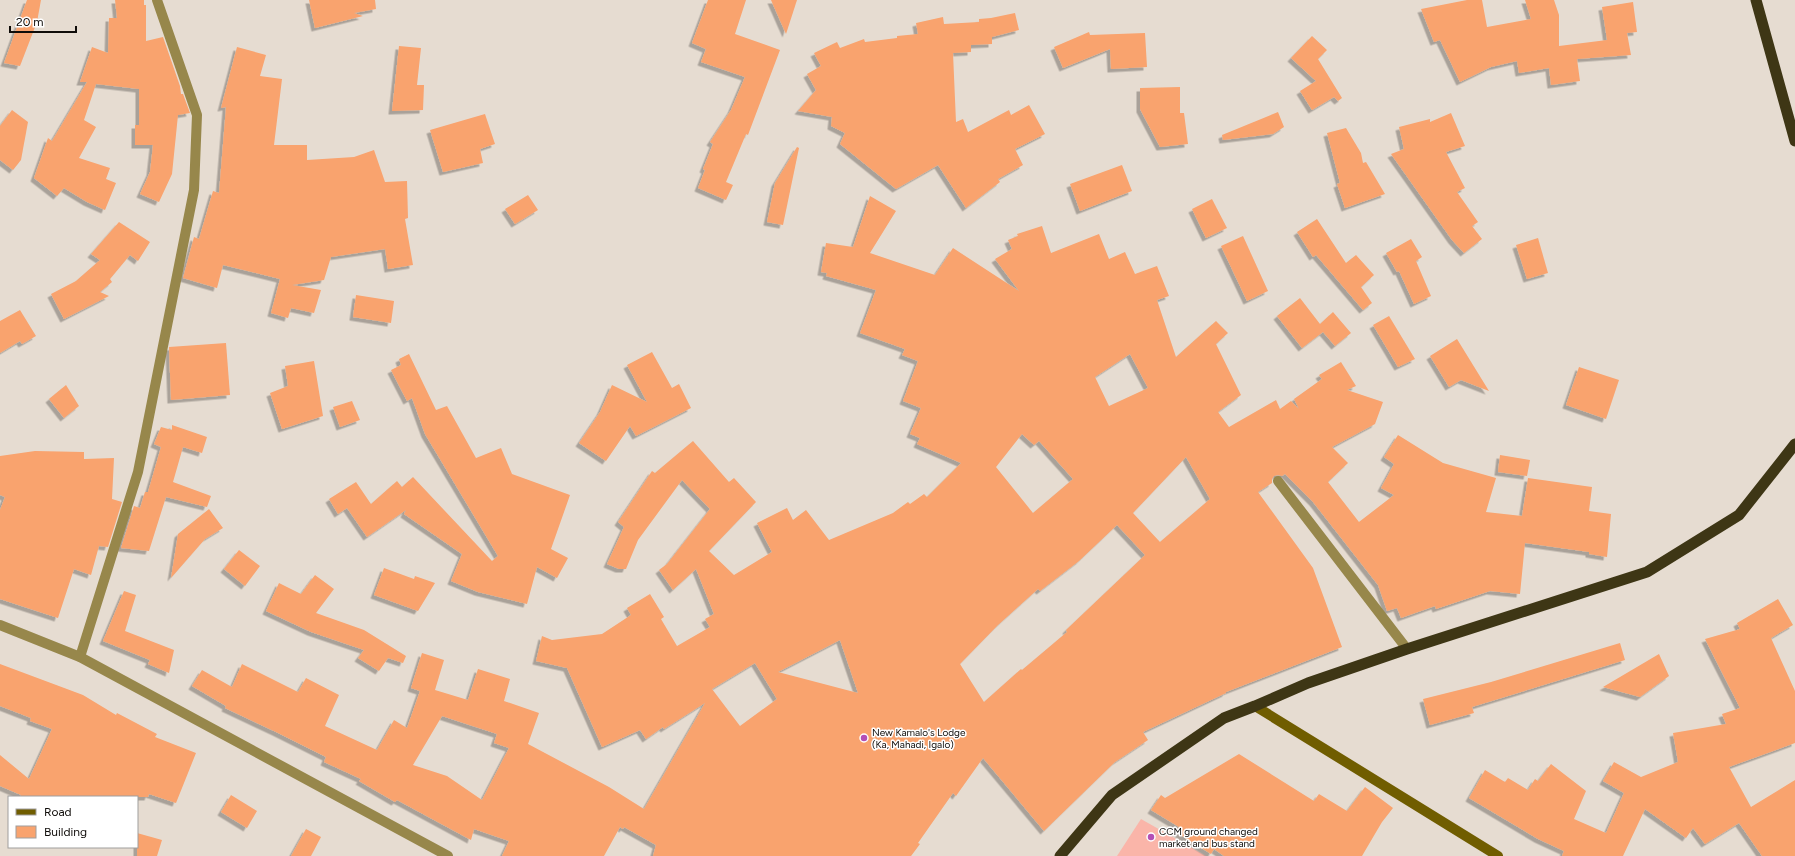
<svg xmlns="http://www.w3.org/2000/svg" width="1795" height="856" font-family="Figtree,sans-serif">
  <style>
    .green { fill: #fab5a9 }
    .building { fill: #f9a36e; fill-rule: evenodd; filter: url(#shadow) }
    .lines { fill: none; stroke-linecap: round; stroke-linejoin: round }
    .minor { stroke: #97874b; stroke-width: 10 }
    .tertiary { stroke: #97874b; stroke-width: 10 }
    .secondary { stroke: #705d00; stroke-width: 10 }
    .trunk { stroke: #3e3615; stroke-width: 11 }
    .poi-dot { fill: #b34fb6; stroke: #fff; stroke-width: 1.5 }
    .labels { text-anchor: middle; stroke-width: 3; stroke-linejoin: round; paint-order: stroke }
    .poi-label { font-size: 10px; fill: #0f0c09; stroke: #fff; text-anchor: start }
  </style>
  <defs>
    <filter id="shadow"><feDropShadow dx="-3.5" dy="3.5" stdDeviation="0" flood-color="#0004"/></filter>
  </defs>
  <rect width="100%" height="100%" fill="#e6dcd1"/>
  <polygon class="green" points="1141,819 1206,856 1117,856"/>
  <g class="building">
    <polygon points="27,0 41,0 37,22 20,66 4,63"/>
    <polygon points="115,0 144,0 144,5 146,5 146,41 163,37 180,86 181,94 183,94 190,113 178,115 172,174 159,202 140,194 150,172 153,145 135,145 135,125 139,125 139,89 96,84 84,120 96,127 79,158 110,168 106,179 116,183 105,210 87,202 64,188 57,196 34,178 48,138 52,141 87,82 80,82 92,47 108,53 109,18 117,18"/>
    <polygon points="309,0 375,0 376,9 354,13 363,16 315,28"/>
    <polygon points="708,0 746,0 735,34 780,50 748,135 746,134 726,182 733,185 726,200 698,188 705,170 703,169 713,144 710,142 731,110 745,77 701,62 706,49 692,43"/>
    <polygon points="771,0 797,0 786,34"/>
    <polygon points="1467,0 1482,0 1487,27 1531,19 1525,0 1554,0 1559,15 1559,46 1607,40 1602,7 1633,2 1637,32 1627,33 1631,55 1577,59 1580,81 1551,85 1549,68 1519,73 1517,61 1491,67 1460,82 1440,40 1434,42 1421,9"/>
    <polygon points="1015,13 1019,30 992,37 992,44 971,45 971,52 953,53 956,122 963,119 968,132 1009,110 1011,115 1029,105 1045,134 1015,149 1023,165 998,179 1000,182 966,208 938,165 896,189 840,144 845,133 831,126 832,117 798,111 816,90 807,74 821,66 814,53 837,42 840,48 864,39 865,42 897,38 897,36 918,34 916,23 943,17 944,24 979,22 979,19 991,18"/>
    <polygon points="1089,32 1090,35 1145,33 1147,67 1111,69 1110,49 1063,68 1054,47"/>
    <polygon points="1312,36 1327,50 1318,59 1342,98 1338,101 1334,97 1312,110 1300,91 1316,81 1291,58"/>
    <polygon points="399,46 421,48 417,85 424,85 423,110 392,111"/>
    <polygon points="237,47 266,55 260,76 282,79 274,145 307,145 307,160 354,157 374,150 385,182 407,181 408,218 405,219 413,265 388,269 385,249 331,257 324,280 292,285 321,290 314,313 291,308 288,318 271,313 280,279 223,265 217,288 183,278 194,237 199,239 213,191 219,193 226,107 221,108"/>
    <polygon points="1180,87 1180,113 1184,113 1188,144 1160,147 1140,109 1140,88"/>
    <polygon points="12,110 28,122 21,160 13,170 0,160 0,126"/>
    <polygon points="1278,112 1284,127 1273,134 1223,140 1222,135"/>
    <polygon points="1451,113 1465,146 1446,152 1465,188 1457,192 1478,222 1472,226 1482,239 1464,253 1452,240 1391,154 1404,149 1399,127 1430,119 1430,122"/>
    <polygon points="485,114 495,144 480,149 483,163 443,172 430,130"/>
    <polygon points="1346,128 1361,153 1363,163 1366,162 1385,194 1345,208 1337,184 1340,183 1327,133"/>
    <polygon points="797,147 799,148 783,225 767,222 775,183"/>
    <polygon points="1122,165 1132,191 1080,211 1070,184"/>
    <polygon points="528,195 538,210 515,224 505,209"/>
    <path d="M870 196 896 211 870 253 935 275 953 248 1019 291 995 259 1012 249 1008 240 1018 236 1017 234 1042 226 1051 253 1099 234 1109 259 1125 252 1135 274 1157 266 1169 296 1157 300 1176 357 1216 321 1228 333 1216 344 1241 395 1218 412 1229 427 1276 400 1280 409 1291 401 1299 409 1294 399 1322 379 1319 375 1341 362 1356 386 1347 390 1383 402 1375 424 1332 447 1348 463 1328 482 1359 522 1394 495 1381 488 1394 464 1384 457 1398 435 1443 463 1496 478 1486 512 1522 516 1528 478 1592 487 1589 511 1611 514 1607 557 1589 554V552L1525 543 1520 594 1490 591 1436 609 1435 606 1401 618 1397 608 1387 611 1378 585 1313 502 1285 474 1282 476 1278 475 1274 476 1272 479V483L1258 492 1313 568 1342 647 1226 692V693L1143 732 1148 740 1115 762 1044 831 983 758 956 796 953 793 918 843 920 844 911 856H653L656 845 624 827 623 829 620 827 604 856H502L509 841 474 829 471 840 397 800 395 802 359 781 361 779 324 762 326 757 276 732 225 708 226 706 192 686 202 670 232 687 242 664 298 692 306 678 339 695 325 726 377 750 394 720 407 728 420 691 411 688 422 653 444 660 435 690 468 700 478 669 510 679 504 701 539 713 528 744 609 787 644 809 705 703 664 729 663 727 646 739 640 730 602 747 567 668 536 661 542 636 552 640 602 634 631 615 627 608 650 594 664 617 661 619 677 646 710 627 705 619 714 614 696 569 673 590 659 570 667 564 710 509 682 480 638 540 626 569H619L607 564 624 527 618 522 652 471 655 473 693 441 729 482 734 478 756 502 709 551 734 575 772 552 757 523 787 508 793 520 806 510 829 540 893 513 908 502 910 504 924 494 927 497 961 463 917 444 920 438 910 434 921 408 903 401 918 361 902 355 905 349 860 333 876 290 826 276 827 273 821 272 826 243 853 247ZM1130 354 1148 388 1109 406 1095 377ZM1022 434 1034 445 1039 441 1073 479 1033 513 996 467ZM1186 457 1210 499 1160 542 1133 513ZM1117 525 1145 555 1066 630 1067 632 1022 670 1021 669 984 702 960 664 998 625 1038 589 1040 591 1079 561ZM840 640 858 693 778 672ZM755 663 777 699 740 726 712 689ZM442 716 497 734 494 743 509 748 482 800 447 776 413 765Z"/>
    <polygon points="1212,199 1227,228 1206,238 1192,209"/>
    <polygon points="1317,219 1346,263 1356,255 1374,275 1361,287 1372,303 1363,310 1316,255 1313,257 1297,232"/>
    <polygon points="119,222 150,242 138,261 130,255 110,279 112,282 100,292 109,296 64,319 51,294 76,281 100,260 91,254"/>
    <polygon points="1243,236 1268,291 1247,301 1221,246"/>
    <polygon points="1538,238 1548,273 1527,279 1516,245"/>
    <polygon points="1411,239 1422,257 1416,261 1431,296 1414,304 1399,271 1397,272 1386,253"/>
    <polygon points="356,295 394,301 391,323 353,317"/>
    <polygon points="1300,298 1320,324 1333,312 1351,333 1335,346 1323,332 1302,348 1277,316"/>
    <polygon points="20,310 36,336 22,344 20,341 0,353 0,321"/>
    <polygon points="1389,316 1415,359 1398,367 1373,325"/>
    <polygon points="1457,339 1489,391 1461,380 1449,387 1430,356"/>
    <polygon points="226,343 230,395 171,400 169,347"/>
    <polygon points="652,352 672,388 679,384 691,408 636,436 630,426 606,461 579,443 600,412 612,385 647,402 627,365"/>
    <polygon points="409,354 436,410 447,406 476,458 501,448 512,474 570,495 551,549 568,558 557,578 537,567 527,604 478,592 451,581 462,554 404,514 406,510 367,537 347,508 338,514 329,499 356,482 371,504 397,481 402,487 413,477 492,561 498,556 425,434 412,398 407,401 391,370 401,365 399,359"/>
    <polygon points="314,361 323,416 282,429 270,393 288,386 285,366"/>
    <polygon points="1579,367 1619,380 1606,419 1566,405"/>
    <polygon points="66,385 79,406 64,418 49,399"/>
    <polygon points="352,401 360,420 340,427 333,407"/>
    <polygon points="172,425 207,437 202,453 183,447 173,482 211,496 207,507 166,497 149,551 121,548 134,506 140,508 145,492 148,492 161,447 154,444 161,427 172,430"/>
    <polygon points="35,451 84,452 84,459 114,458 112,499 122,502 108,547 99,546 91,575 74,569 58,618 0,599 0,510 5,497 0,495 0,456"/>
    <polygon points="1500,455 1530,460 1527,476 1498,472"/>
    <polygon points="209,509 223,528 205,539 171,578 178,534"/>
    <polygon points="239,550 260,566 245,586 224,569"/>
    <polygon points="384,568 414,579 415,576 435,583 418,611 374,595"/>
    <polygon points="315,575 334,589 316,613 364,630 406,656 403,663 388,658 379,671 358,658 364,650 311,632 266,611 279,583 301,594"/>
    <polygon points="124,591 136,595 125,631 174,650 169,673 148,664 150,660 103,641"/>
    <polygon points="1778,599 1793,625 1771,638 1795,691 1795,743 1729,767 1751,807 1795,780 1795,856 1762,856 1739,823 1705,844 1693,828 1686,838 1645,809 1623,856 1562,856 1564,851 1538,839 1469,798 1485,770 1505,782 1508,778 1528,790 1535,779 1538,781 1551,764 1586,791 1574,819 1606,833 1624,793 1603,781 1614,762 1641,777 1678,762 1673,733 1726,724 1722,714 1740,708 1705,639 1740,629 1737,623"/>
    <polygon points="1620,643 1625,660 1472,707 1474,713 1430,725 1423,699 1491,682"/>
    <polygon points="1659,654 1669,676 1640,697 1603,687"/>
    <polygon points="0,664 83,695 116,715 117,713 157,734 155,737 196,753 176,803 149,794 148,797 20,797 21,795 0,786 0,755 29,779 52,729 30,721 31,718 0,706"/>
    <polygon points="1239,754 1314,801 1319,794 1347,811 1365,787 1393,808 1382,822 1362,856 1224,856 1214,849 1211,854 1176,832 1179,827 1151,810 1161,795 1165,798"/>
    <polygon points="231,795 257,811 247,828 221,812"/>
    <polygon points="306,829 321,837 311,856 291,856"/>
    <polygon points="137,833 162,840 157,856 137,856"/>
  </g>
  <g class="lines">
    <g class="minor">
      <polyline points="1278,481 1407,649"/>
      <polyline points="80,657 138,472 194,190 197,115 157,0"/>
    </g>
    <polyline class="tertiary" points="0,625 80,657 448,856"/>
    <polyline class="secondary" points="1255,706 1498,856"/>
    <g class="trunk">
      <polyline points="1756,0 1795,141"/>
      <polyline points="1060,856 1112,795 1224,718 1255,706 1308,683 1407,649 1647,572 1739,515 1795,444"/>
    </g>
  </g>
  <g class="poi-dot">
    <circle cx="864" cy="738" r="4"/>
    <circle cx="1151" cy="837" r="4"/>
  </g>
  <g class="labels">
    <g class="poi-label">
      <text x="872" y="736">New Kamalo's Lodge<tspan x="872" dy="12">(Ka, Mahadi, Igalo)</tspan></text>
      <text x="1159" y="835">CCM ground changed<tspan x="1159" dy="12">market and bus stand</tspan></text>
    </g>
  </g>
  <rect x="8" y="796" width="130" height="52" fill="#ffffff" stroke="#9f9e9d"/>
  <rect x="16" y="809" width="20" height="6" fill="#705d00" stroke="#9f9e9d"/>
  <text x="44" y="816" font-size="12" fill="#0f0c09">Road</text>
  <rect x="16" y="826" width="20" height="12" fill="#f9a36e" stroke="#9f9e9d"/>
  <text x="44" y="836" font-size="12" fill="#0f0c09">Building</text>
  <path d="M10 26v6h66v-6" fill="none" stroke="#0f0c09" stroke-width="2"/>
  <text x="16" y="26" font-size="12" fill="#0f0c09" stroke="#ffffff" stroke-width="3" paint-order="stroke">20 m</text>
</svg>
